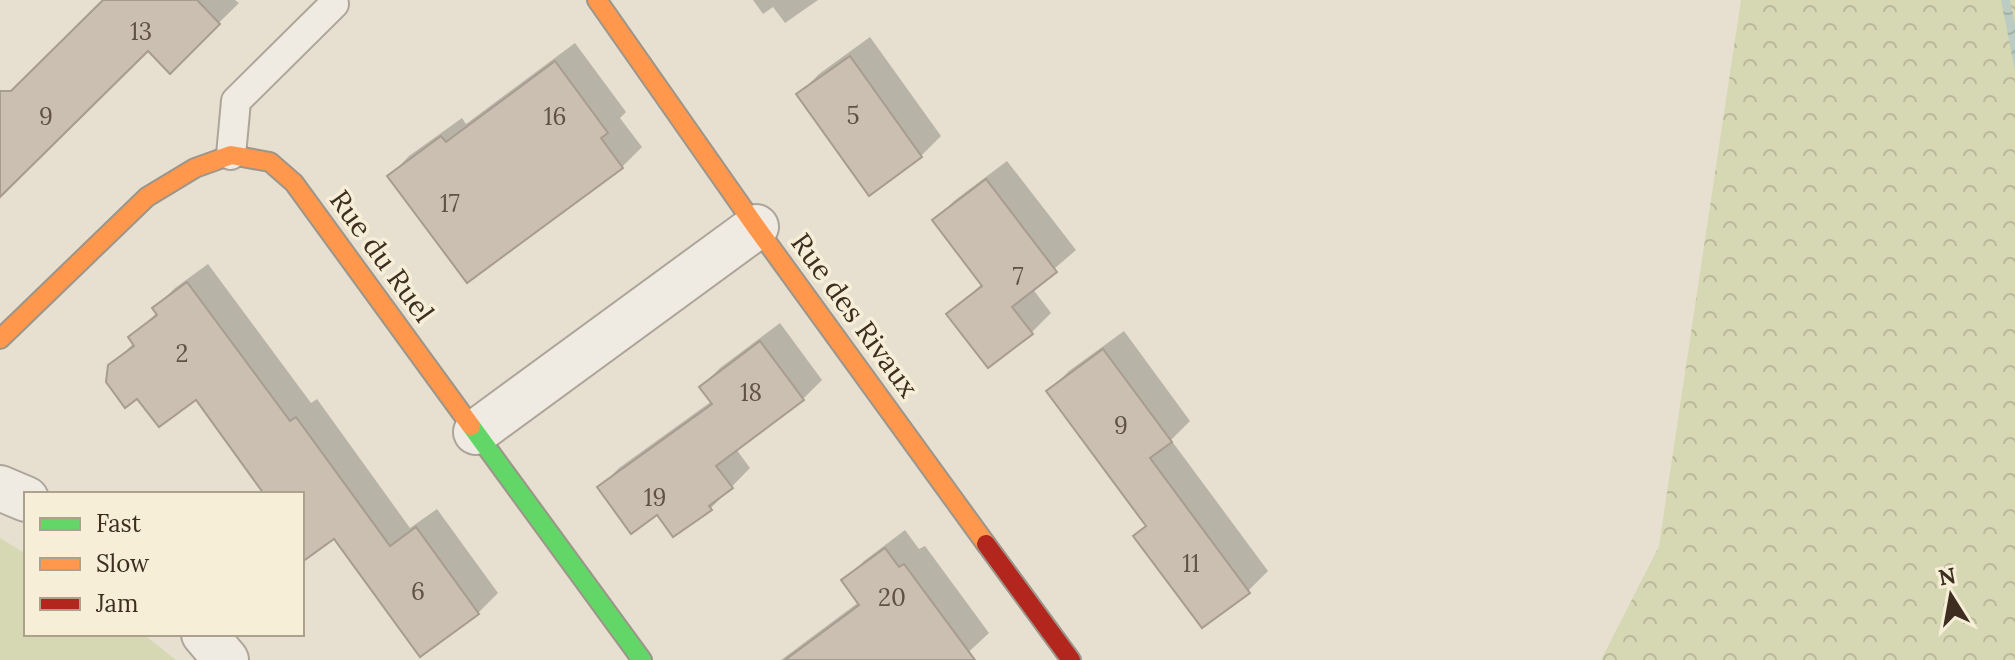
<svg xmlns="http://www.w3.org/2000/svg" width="2015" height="660" font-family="Lora,serif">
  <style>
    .green { fill: #d6d7b3 }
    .forest { fill: url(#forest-crowns) }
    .water { fill: url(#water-waves) }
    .shadow { fill: #0003 }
    .building { fill: #cbbfb2; stroke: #a89c90; stroke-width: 2 }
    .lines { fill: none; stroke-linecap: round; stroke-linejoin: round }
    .lane-casing { stroke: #ada599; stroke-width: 32 }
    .street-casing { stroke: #ada599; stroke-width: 48 }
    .fast-casing { stroke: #9c958a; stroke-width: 22 }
    .slow-casing { stroke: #9c958a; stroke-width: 22 }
    .jam-casing { stroke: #9c958a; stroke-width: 22 }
    .lane { stroke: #efebe3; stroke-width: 28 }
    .street { stroke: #efebe3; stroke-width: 44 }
    .fast { stroke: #63d668; stroke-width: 18 }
    .slow { stroke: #ff974d; stroke-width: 18 }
    .jam { stroke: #b3261e; stroke-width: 18 }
    .labels { text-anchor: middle; stroke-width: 7; stroke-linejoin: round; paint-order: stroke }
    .number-label { font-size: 24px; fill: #605244 }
    .street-label { font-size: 28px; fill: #3d2e20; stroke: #f7eed8 }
  </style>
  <defs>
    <pattern id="forest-crowns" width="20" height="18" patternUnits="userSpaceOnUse" patternTransform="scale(2)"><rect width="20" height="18" fill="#d6d7b3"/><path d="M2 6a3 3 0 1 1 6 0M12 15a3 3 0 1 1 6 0" fill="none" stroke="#b9b99a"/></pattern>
    <pattern id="water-waves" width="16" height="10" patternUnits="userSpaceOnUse" patternTransform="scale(2)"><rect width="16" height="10" fill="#bcccc2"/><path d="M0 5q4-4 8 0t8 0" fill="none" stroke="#a2b0a6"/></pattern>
  </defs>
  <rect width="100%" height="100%" fill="#e7e0d1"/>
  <polygon class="green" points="0,538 26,554 26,634 143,634 176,660 0,660"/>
  <polygon class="forest" points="1741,0 2015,0 2015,660 1601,660 1659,546"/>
  <polygon class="water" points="2001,0 2010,0 2015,24 2015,71"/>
  <g class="shadow">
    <polygon points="105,0 235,0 239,3 170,71 148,48 0,193 0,105"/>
    <polygon points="753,0 818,0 785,23 773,7 763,14"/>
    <polygon points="870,37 941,136 921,156 799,94 819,74"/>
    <polygon points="575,43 626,112 620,118 642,147 622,167 390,176 409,156 462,118 466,124"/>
    <polygon points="1007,161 1076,250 1032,288 1051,313 1032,332 949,314 983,283 935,220 954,201"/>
    <polygon points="208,264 311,403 317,399 410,528 437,509 498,593 478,613 420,654 334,537 302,542 302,494 267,494 196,397 138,396 110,366 134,343 130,337 158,312 155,308 175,288"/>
    <polygon points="780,323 822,380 803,399 736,449 750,468 711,508 674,534 658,512 600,487 619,468 712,401 701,387 720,368"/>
    <polygon points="1124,331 1190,421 1171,440 1268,571 1248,591 1136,536 1147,525 1049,391 1069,371"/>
    <polygon points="905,530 919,549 925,546 989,633 960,660 781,660 859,602 844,581 864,561"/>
  </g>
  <g class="building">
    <polygon points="103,0 197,0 220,24 170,74 148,51 0,197 0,91 11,91"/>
    <polygon points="850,56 922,157 869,196 796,94"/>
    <polygon points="555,61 608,133 601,138 623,168 467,283 387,176 441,136 446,142"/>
    <polygon points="986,179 1057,272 1012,307 1033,334 988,368 946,314 982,286 932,220"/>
    <polygon points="187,282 290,421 296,417 390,546 416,527 479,614 420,657 334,539 302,562 302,494 264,494 196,400 159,427 137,399 125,408 106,382 108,365 134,346 128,337 157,315 152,308"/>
    <polygon points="760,341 804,400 716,466 733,488 709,506 712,510 673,537 657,515 631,534 597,487 712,404 699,387"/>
    <polygon points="1103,349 1172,442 1150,458 1250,593 1202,628 1133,536 1146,526 1046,391"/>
    <polygon points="885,548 899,567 904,564 975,660 785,660 859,605 841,580"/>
  </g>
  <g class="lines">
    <g class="lane-casing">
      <polyline id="lane" points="231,155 236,101 334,4"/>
    </g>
    <g class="street-casing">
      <g id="street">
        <polyline points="476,432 756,227"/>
        <polyline points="0,488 26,499"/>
        <polyline points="204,634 226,660"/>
      </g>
    </g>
    <g class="fast-casing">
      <polyline id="fast" points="471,426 642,660"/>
    </g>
    <g class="slow-casing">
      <g id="slow">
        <polyline points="597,0 756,227 986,544"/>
        <polyline points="0,339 147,197 195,168 231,155 270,162 294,183 471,426"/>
      </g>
    </g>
    <g class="jam-casing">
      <polyline id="jam" points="986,544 1071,660"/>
    </g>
    <use href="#lane" class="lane"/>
    <use href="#street" class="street"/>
    <use href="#fast" class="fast"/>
    <use href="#slow" class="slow"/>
    <use href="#jam" class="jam"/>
  </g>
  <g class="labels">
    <g class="number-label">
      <text x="141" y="40">13</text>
      <text x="853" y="124">5</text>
      <text x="46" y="125">9</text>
      <text x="555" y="125">16</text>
      <text x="450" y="212">17</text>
      <text x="1018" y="285">7</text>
      <text x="182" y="362">2</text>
      <text x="751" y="401">18</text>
      <text x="1121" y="434">9</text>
      <text x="655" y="506">19</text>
      <text x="1191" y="572">11</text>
      <text x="418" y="600">6</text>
      <text x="892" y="606">20</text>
    </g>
    <g class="street-label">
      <text transform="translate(382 256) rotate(54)" y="10">Rue du Ruel</text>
      <text transform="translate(855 315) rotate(54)" y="10">Rue des Rivaux</text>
    </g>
  </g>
  <rect x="24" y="492" width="280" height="144" fill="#f7eed8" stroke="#ada18e" stroke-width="2"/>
  <rect x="40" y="518" width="40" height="12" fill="#63d668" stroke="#ada18e" stroke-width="2"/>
  <text x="96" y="532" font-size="24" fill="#3d2e20">Fast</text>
  <rect x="40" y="558" width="40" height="12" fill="#ff974d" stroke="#ada18e" stroke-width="2"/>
  <text x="96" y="572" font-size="24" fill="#3d2e20">Slow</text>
  <rect x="40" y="598" width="40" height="12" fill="#b3261e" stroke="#ada18e" stroke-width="2"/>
  <text x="96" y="612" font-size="24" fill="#3d2e20">Jam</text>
  <g transform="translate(1951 596) rotate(349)" stroke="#f7eed8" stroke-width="6" paint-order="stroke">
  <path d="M0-6L14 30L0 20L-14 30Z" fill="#3d2e20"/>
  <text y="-12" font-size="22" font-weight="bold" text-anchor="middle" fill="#3d2e20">N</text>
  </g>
</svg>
